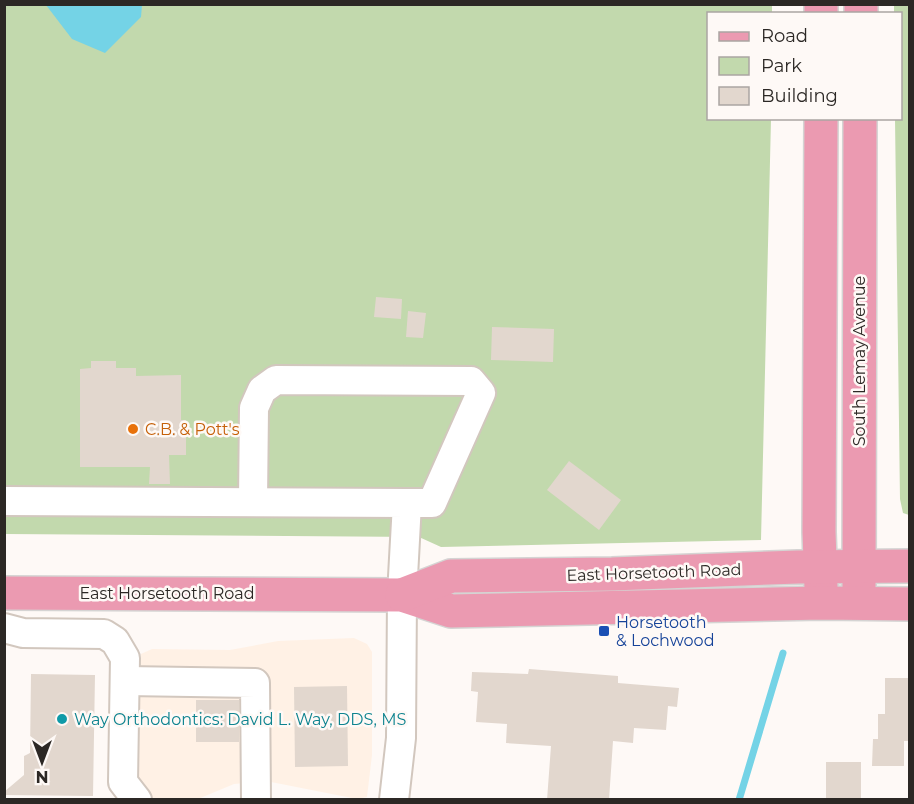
<svg xmlns="http://www.w3.org/2000/svg" width="914" height="804" font-family="Montserrat,sans-serif">
  <style>
    .built { fill: #fff1e5 }
    .green { fill: #c2d9ad }
    .water { fill: #74d3e6 }
    .lines { fill: none; stroke-linecap: round; stroke-linejoin: round }
    .stream { stroke: #74d3e6; stroke-width: 7 }
    .building { fill: #e2d7ce }
    .minor-casing { stroke: #d2c7be; stroke-width: 32 }
    .major-casing { stroke: #d5d4d3; stroke-width: 36 }
    .minor { stroke: #fff; stroke-width: 28 }
    .major { stroke: #eb9ab1; stroke-width: 33 }
    .food-dot { fill: #e8710a; stroke: #fef9f6; stroke-width: 2 }
    .transit-dot { fill: #1a4fb4; stroke: #fef9f6; stroke-width: 2 }
    .culture-dot { fill: #0f9aa8; stroke: #fef9f6; stroke-width: 2 }
    .labels { text-anchor: middle; stroke-width: 5; stroke-linejoin: round; paint-order: stroke }
    .street-label { font-size: 16px; fill: #2c2825; stroke: #fef9f6 }
    .food-label { font-size: 16px; fill: #c56008; stroke: #fef9f6; text-anchor: start }
    .transit-label { font-size: 16px; fill: #164399; stroke: #fef9f6; text-anchor: start }
    .culture-label { font-size: 16px; fill: #0d838f; stroke: #fef9f6; text-anchor: start }
  </style>
  <rect width="100%" height="100%" fill="#fef9f6"/>
  <polygon class="built" points="354,638 367,644 372,652 372,755 367,797 357,799 266,781 234,784 198,799 154,799 138,781 141,654 152,649 230,650 278,641"/>
  <g class="green">
    <polygon points="5,5 772,5 772,13 708,14 708,118 771,119 761,540 441,547 419,537 5,534"/>
    <polygon points="894,5 910,5 909,515 903,513 900,499 895,119 900,118 900,14 894,13"/>
  </g>
  <polygon class="water" points="46,5 142,5 141,17 105,53 72,39"/>
  <g class="lines">
    <polyline class="stream" points="739,800 783,653"/>
  </g>
  <g class="building">
    <polygon points="376,297 402,299 401,319 374,317"/>
    <polygon points="408,311 426,313 423,338 406,337"/>
    <polygon points="492,327 554,329 553,362 491,360"/>
    <polygon points="91,361 116,361 116,368 136,368 136,376 181,375 181,420 186,420 186,455 169,455 170,484 149,484 150,467 80,467 80,369 91,368"/>
    <polygon points="569,461 621,500 599,530 547,490"/>
    <polygon points="529,669 618,676 618,683 679,688 677,707 668,706 666,730 634,728 633,743 613,741 609,800 547,800 551,746 506,743 507,724 476,722 478,692 471,691 472,672 528,674"/>
    <polygon points="31,674 95,675 93,796 4,795 4,792 24,775 24,756 30,753"/>
    <polygon points="885,678 909,678 909,741 904,741 904,766 872,766 873,739 878,739 878,714 885,714"/>
    <polygon points="347,686 348,766 295,767 294,687"/>
    <rect x="196" y="700" width="43" height="42"/>
    <rect x="826" y="762" width="35" height="38"/>
  </g>
  <g class="lines">
    <g class="minor-casing">
      <g id="minor">
        <polyline points="4,501 407,503 402,595 401,738 394,800"/>
        <polyline points="253,502 254,408 262,390 276,380 471,381 481,393 432,503 407,503"/>
        <polyline points="4,628 23,633 104,634 115,641 125,658 123,782 137,800"/>
        <polyline points="126,681 255,683 256,800"/>
      </g>
    </g>
    <g class="major-casing">
      <g id="major">
        <polyline points="821,14 821,4"/>
        <polyline points="861,14 861,4"/>
        <polyline points="821,118 819,532 821,588"/>
        <polyline points="859,590 860,118"/>
        <polyline points="4,593 402,595 451,611 821,603 910,604"/>
        <polyline points="402,595 451,576 612,574 798,567 910,566"/>
      </g>
    </g>
    <use href="#minor" class="minor"/>
    <use href="#major" class="major"/>
  </g>
  <circle class="food-dot" cx="133" cy="429" r="6"/>
  <rect class="transit-dot" x="598" y="625" width="12" height="12" rx="3"/>
  <circle class="culture-dot" cx="62" cy="719" r="6"/>
  <g class="labels">
    <g class="street-label">
      <text transform="translate(859 361) rotate(-90)" y="6">South Lemay Avenue</text>
      <text transform="translate(654 572) rotate(-2)" y="6">East Horsetooth Road</text>
      <text x="167" y="599">East Horsetooth Road</text>
    </g>
    <g class="food-label">
      <text x="145" y="435">C.B. &amp; Pott's</text>
    </g>
    <g class="transit-label">
      <text x="616" y="628">Horsetooth<tspan x="616" dy="18">&amp; Lochwood</tspan></text>
    </g>
    <g class="culture-label">
      <text x="74" y="725">Way Orthodontics: David L. Way, DDS, MS</text>
    </g>
  </g>
  <rect width="914" height="804" fill="none" stroke="#2c2825" stroke-width="12"/>
  <rect x="707" y="12" width="195" height="108" fill="#fef9f6" stroke="#aaa5a2" stroke-width="1.5"/>
  <rect x="719" y="32" width="30" height="9" fill="#eb9ab1" stroke="#aaa5a2" stroke-width="1.5"/>
  <text x="761" y="42" font-size="18" fill="#2c2825">Road</text>
  <rect x="719" y="57" width="30" height="18" fill="#c2d9ad" stroke="#aaa5a2" stroke-width="1.5"/>
  <text x="761" y="72" font-size="18" fill="#2c2825">Park</text>
  <rect x="719" y="87" width="30" height="18" fill="#e2d7ce" stroke="#aaa5a2" stroke-width="1.5"/>
  <text x="761" y="102" font-size="18" fill="#2c2825">Building</text>
  <g transform="translate(42 762) rotate(180)" stroke="#fef9f6" stroke-width="4.5" paint-order="stroke">
  <path d="M0-4.5L10 22L0 15L-10 22Z" fill="#2c2825"/>
  <text y="-9" font-size="16" font-weight="bold" text-anchor="middle" fill="#2c2825">N</text>
  </g>
</svg>
